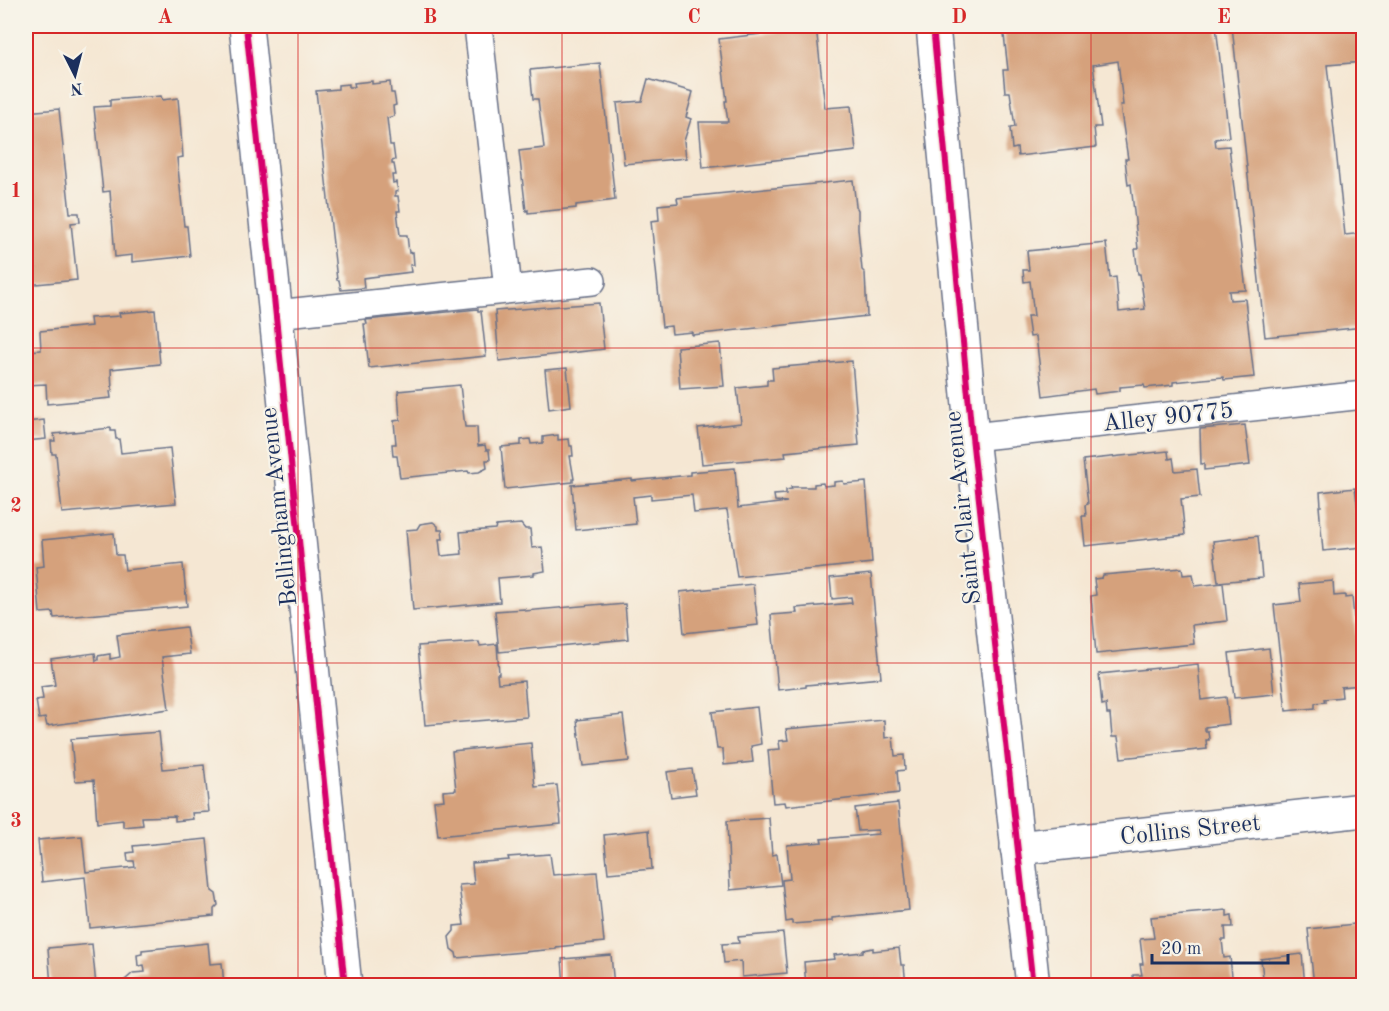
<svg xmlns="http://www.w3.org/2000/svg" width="1389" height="1011" font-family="'Old Standard TT',serif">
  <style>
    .building { fill: #d5a17c }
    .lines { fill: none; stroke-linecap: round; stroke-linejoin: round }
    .service-casing { stroke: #676f87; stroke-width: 30 }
    .minor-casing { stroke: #676f87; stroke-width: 36 }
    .service { stroke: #fff; stroke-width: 27 }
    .minor { stroke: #fff; stroke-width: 33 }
    .cycleway-casing { stroke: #f7f3e8; stroke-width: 10 }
    .cycleway { stroke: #d6006c; stroke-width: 6 }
    .grid { fill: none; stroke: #d62828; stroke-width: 1.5; stroke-opacity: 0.55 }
    .labels { text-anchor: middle; stroke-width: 4.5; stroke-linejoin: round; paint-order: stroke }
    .street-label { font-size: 24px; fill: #1b2f5e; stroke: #f7f3e8 }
    .neatline { fill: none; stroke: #d62828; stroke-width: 2 }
    .grid-label { font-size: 20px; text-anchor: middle; font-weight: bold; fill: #d62828 }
  </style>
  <rect width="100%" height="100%" fill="#f7f3e8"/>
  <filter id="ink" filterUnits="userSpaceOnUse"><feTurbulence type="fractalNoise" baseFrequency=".0167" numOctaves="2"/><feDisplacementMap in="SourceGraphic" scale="12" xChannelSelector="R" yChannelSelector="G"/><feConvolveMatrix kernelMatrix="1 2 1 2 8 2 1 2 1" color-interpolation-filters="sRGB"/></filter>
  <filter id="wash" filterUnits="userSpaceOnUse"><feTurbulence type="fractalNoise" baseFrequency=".008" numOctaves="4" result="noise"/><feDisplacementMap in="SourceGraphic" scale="24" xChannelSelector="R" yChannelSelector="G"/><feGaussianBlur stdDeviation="1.35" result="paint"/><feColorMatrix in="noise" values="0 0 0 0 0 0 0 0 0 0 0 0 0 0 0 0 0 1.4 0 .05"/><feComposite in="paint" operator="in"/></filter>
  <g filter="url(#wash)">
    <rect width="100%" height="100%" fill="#f5e7d3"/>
    <g id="blocks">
      <g class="building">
        <polygon points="777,26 816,26 825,108 851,106 856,151 703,168 699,122 728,122 725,101 727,101 719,39 778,32"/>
        <polygon points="1003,26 1216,26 1229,137 1215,139 1216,147 1229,146 1246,290 1229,291 1230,300 1245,299 1254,377 1224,380 1223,377 1173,382 1173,385 1145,388 1144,385 1120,387 1120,391 1095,394 1094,389 1043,396 1036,336 1030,337 1027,316 1034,316 1030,281 1024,282 1023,270 1029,270 1027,251 1106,243 1110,278 1116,277 1119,312 1145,309 1140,274 1138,274 1135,249 1138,249 1131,184 1128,185 1125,159 1128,159 1120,105 1123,105 1118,61 1093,65 1101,127 1094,127 1096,147 1018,156 1017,148 1012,149 1010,128 1015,127 1010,92 1005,92 1003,70 1008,70"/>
        <polygon points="1232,26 1364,26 1364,62 1327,65 1345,235 1364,233 1364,327 1265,337"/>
        <polygon points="600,63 615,200 576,205 576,208 528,213 528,210 526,211 519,151 544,148 538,99 533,99 530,70"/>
        <polygon points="648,79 693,92 686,117 691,119 684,141 686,158 624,164 617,103 642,101"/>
        <polygon points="372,81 372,84 390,82 391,93 394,93 396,105 393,106 394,116 387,118 390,145 393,145 395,160 392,161 392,164 394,164 396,175 392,175 393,183 396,182 398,191 395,192 395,196 398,196 400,211 397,211 400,235 407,235 409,253 413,252 414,265 410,265 411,272 363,278 364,288 341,290 339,280 337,280 316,91 338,89 338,85 349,84 349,87 355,87 354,83"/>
        <polygon points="161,96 162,100 178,98 183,157 177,158 184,226 187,226 190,256 132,262 132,255 115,257 110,191 103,192 94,107 110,106 110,100"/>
        <polygon points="59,109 70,213 79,213 80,222 71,223 77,280 26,285 26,112"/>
        <polygon points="853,180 856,206 858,210 858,229 862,270 865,273 867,316 692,335 692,332 672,334 671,326 662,327 651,221 659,220 658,205 678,203 677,198"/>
        <polygon points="599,303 604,349 499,361 495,311"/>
        <polygon points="478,309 478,311 481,311 486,356 369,368 364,324 367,324 366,320"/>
        <polygon points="155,310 160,364 111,369 112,391 110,391 111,398 47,404 46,384 26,385 26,351 41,350 40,331 91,326 90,318 120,316 119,313"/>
        <polygon points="720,343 724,386 680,389 677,347"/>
        <polygon points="852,361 859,445 785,452 786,457 702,464 698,428 741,423 737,388 767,385 767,380 773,380 772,368"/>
        <polygon points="567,368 571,406 549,409 545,370"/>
        <polygon points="460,385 465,427 477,427 478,446 485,445 486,450 489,450 490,460 486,460 487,468 479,472 469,473 468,471 400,478 397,456 393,456 392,444 396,444 394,421 400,420 398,391"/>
        <polygon points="44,420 46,439 26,441 26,422"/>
        <polygon points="1245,425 1250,465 1204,470 1204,464 1201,464 1200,429"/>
        <polygon points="111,428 111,431 115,431 116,439 119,439 121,453 170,448 176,503 62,513 56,454 52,454 51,441 55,441 54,434"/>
        <polygon points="558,435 558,440 569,439 570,446 572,446 573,456 570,456 574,479 573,479 573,482 505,489 501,447 521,445 521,440 530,439 531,444 543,443 543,437"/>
        <polygon points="1168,451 1169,459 1173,458 1175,471 1197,469 1200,497 1181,499 1185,535 1085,546 1082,516 1086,516 1085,505 1088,504 1083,460"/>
        <polygon points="735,468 738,508 787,502 775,501 774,495 786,494 786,490 792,489 791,487 814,487 814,484 823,483 824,486 834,485 834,482 843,481 844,484 866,482 872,563 737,577 727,510 694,513 692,495 651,499 651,495 633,497 636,524 576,530 572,485 632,479 632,481 690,475 690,472"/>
        <polygon points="1355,488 1363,547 1323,551 1319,506 1321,506 1320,492"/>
        <polygon points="433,522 438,526 438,530 442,530 443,539 439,539 441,556 462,554 460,532 495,529 496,526 521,524 525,529 530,529 532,548 542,547 545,571 534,573 534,575 498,578 500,602 413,610 406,530 417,529 420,524"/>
        <polygon points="114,533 116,555 123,555 125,570 183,564 187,606 54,618 53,612 40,613 36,567 44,566 42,540"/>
        <polygon points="1258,536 1262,578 1218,582 1213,541"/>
        <polygon points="1182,568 1183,575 1193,574 1195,586 1223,583 1227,621 1192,625 1194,644 1096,654 1091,596 1096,595 1094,579 1102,578 1103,575"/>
        <polygon points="871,574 881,678 806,685 806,687 778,690 771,615 797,613 796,608 852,603 851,597 832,599 830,578"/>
        <polygon points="1333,581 1334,596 1345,595 1345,598 1352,597 1361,685 1341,687 1342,697 1324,699 1325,702 1315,703 1315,708 1286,711 1274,605 1301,602 1299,584"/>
        <polygon points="753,584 758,625 684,633 680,592"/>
        <polygon points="603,604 603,606 625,604 628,639 499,652 495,611 525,609 525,611"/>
        <polygon points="186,627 190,654 162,657 169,709 47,726 45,718 39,719 36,700 43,699 41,687 55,685 51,659 95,653 96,661 98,660 98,656 110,654 110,659 120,657 117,635"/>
        <polygon points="479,642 480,646 497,644 499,674 497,674 498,683 524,681 527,717 425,725 418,646"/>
        <polygon points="1269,648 1274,694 1234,698 1229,653"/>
        <polygon points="1198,664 1201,700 1226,697 1229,724 1205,727 1205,731 1208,731 1209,740 1206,740 1207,749 1121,758 1118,737 1112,737 1110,714 1107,714 1106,704 1102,705 1099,674"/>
        <polygon points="757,707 761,744 751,746 753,762 724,765 723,749 717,749 712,712"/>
        <polygon points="623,715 629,761 583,766 577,720"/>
        <polygon points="884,720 885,738 893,737 895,756 904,755 905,770 897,771 899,793 786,806 785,802 773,803 768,750 780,749 779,741 788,740 786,729"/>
        <polygon points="159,732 163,769 204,765 209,812 192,813 193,819 175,821 175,816 142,817 143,825 123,827 123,820 97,823 94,780 75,781 71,739"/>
        <polygon points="531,743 535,787 557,785 561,824 438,836 434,801 444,800 443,791 456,790 452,751"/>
        <polygon points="692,769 696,794 671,797 667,772"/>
        <polygon points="898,803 909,910 832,918 832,921 792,924 792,921 786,922 782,880 790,879 787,845 822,842 821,839 878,834 878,830 858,831 855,808"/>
        <polygon points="769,818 772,855 777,854 781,885 730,890 727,821"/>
        <polygon points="649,830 652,869 608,873 604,835"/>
        <polygon points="82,836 86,872 135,867 134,861 128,861 127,853 134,852 133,846 207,839 212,891 216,894 218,905 214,909 214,916 90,928 85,877 42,882 38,840"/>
        <polygon points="550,854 553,875 597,872 604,942 556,947 556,949 457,958 456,953 451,949 449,937 454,931 454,926 464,925 459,885 474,884 472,863 509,860 508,857"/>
        <polygon points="1227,910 1227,916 1232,915 1233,927 1225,927 1226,940 1222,940 1224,958 1230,957 1233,986 1134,986 1133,975 1142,975 1140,964 1143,964 1140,939 1154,938 1151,917"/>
        <polygon points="1364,923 1364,986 1314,986 1308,929"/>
        <polygon points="783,933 787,973 742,977 741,961 724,963 722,944 739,943 738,937"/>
        <polygon points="208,943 210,964 222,963 224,986 118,986 133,973 145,972 144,965 138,966 137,955 142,954 142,950"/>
        <polygon points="92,944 96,986 51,986 48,948"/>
        <polygon points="873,948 873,951 899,948 901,965 904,965 906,986 806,986 804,962 835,959 834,955 863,952 863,950"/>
        <polygon points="1302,954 1305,986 1264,986 1261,959"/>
        <polygon points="611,955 614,986 564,986 562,959"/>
      </g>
    </g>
  </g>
  <g filter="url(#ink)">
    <use href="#blocks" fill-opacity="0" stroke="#676f87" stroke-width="1.5"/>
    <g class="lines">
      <g class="service-casing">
        <g id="service">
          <polyline points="478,26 508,289"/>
          <polyline points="276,314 592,281"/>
          <polyline points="972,437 1364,395"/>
        </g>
      </g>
      <g class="minor-casing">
        <g id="minor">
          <polyline points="246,26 345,986"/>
          <polyline points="933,26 972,437 1033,986"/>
          <polyline points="1017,848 1364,810"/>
        </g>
      </g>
      <use href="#service" class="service"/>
      <use href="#minor" class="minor"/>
      <g class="cycleway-casing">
        <g id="cycleway">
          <polyline points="246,26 345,986"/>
          <polyline points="933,26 972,437 1033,986"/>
        </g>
      </g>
      <use href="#cycleway" class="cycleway"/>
    </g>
  </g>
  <path class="grid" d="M298 26V986M562 26V986M827 26V986M1091 26V986M26 348H1364M26 663H1364"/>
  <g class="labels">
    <g class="street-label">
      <text transform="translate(1168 416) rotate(-6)" y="8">Alley 90775</text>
      <text transform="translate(278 507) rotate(-96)" y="8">Bellingham Avenue</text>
      <text transform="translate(962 508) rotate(-96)" y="8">Saint Clair Avenue</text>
      <text transform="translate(1190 829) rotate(-6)" y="8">Collins Street</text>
    </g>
  </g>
  <rect width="1389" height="1011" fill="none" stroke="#f7f3e8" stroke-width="66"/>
  <g transform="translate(75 75) rotate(174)" stroke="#f7f3e8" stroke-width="4.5" paint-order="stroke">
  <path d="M0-4.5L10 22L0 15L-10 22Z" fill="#1b2f5e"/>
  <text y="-9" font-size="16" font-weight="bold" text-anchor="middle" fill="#1b2f5e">N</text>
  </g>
  <path d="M1152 954v9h136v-9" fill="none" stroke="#1b2f5e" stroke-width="3"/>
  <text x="1161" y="954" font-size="18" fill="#1b2f5e" stroke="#f7f3e8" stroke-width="4.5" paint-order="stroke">20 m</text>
  <rect x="33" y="33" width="1323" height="945" class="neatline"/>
  <g class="grid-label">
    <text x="165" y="23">A</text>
    <text x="430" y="23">B</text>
    <text x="694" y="23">C</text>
    <text x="959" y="23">D</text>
    <text x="1224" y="23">E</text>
    <text x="16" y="197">1</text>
    <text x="16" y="512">2</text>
    <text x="16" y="827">3</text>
  </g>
</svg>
